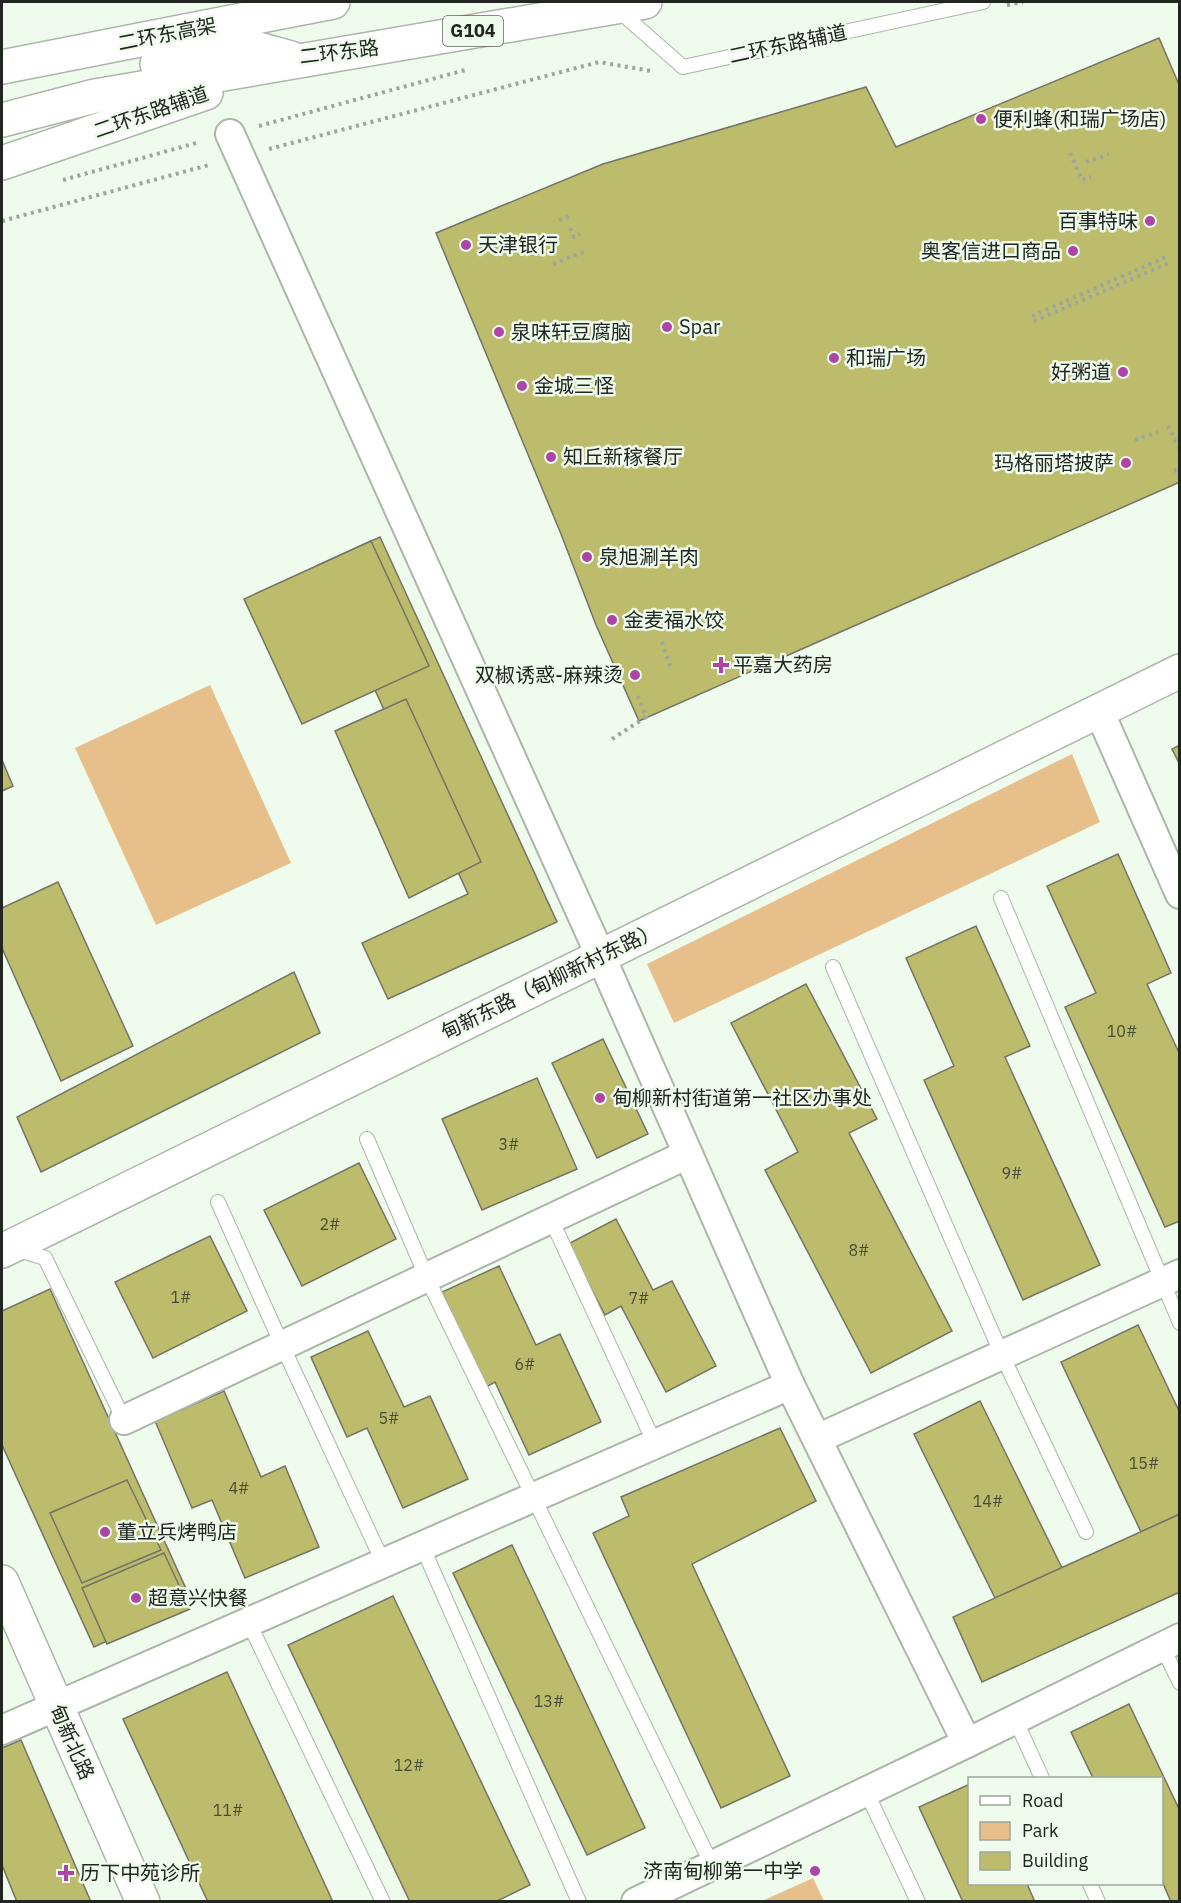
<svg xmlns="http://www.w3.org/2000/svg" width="1181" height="1903" font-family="'IBM Plex Sans','Noto Sans SC',sans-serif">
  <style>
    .green { fill: #e7bf8b }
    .building { fill: #bdbc6d; stroke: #747465; stroke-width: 1.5 }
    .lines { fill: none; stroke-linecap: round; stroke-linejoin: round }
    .lane-casing { stroke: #abb6a9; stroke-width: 16 }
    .street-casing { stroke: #abb6a9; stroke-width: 32 }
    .secondary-casing { stroke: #abb6a9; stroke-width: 36 }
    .highway-casing { stroke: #abb6a9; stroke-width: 36 }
    .path { stroke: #9da69c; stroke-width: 4; stroke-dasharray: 3 4.5; stroke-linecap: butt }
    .lane { stroke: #fff; stroke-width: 14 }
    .street { stroke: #fff; stroke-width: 28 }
    .secondary { stroke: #fff; stroke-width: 33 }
    .highway { stroke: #fff; stroke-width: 33 }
    .poi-dot { fill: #ad44a6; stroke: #effbed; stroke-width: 2 }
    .labels { text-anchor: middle; stroke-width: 5; stroke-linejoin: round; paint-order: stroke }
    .number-label { font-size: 16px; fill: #494c34 }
    .shield { fill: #effbed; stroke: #60665e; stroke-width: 1.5 }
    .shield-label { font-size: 18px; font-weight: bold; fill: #222621 }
    .street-label { font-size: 20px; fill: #222621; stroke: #effbed }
    .poi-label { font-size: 20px; fill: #222621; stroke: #effbed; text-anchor: start }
  </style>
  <rect width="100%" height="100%" fill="#effbed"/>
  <g class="green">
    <polygon points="210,685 291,863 156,925 75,748"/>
    <polygon points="1072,754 1100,822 674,1023 647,964"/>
    <polygon points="813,1878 824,1901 762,1901"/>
  </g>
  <g class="building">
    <polygon points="1159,38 1180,87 1180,482 639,721 596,625 561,534 436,233 603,164 866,87 896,147"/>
    <polygon points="380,537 557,922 388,999 362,943 468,894 318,565"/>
    <polygon points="371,541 429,666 302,724 244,599"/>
    <polygon points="406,699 481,862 409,898 335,731"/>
    <polygon points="1180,745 1180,765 1172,749"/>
    <polygon points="2,760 13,786 2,791"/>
    <polygon points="1118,854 1171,973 1147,984 1180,1055 1180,1221 1165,1227 1065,1007 1096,993 1047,886"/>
    <polygon points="58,882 133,1046 61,1081 2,948 2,908"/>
    <polygon points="976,926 1030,1046 1005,1057 1100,1265 1023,1300 924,1080 954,1066 906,958"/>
    <polygon points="294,972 320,1033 41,1172 17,1117"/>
    <polygon points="806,984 877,1119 849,1133 952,1331 871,1373 765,1170 798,1152 731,1023"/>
    <polygon points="603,1039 648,1134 597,1158 552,1063"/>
    <polygon points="537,1078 577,1169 482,1210 442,1119"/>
    <polygon points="359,1163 396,1239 302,1286 264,1210"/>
    <polygon points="616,1219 653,1290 672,1281 716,1366 666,1392 621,1306 605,1315 568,1244"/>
    <polygon points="210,1236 247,1311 153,1358 115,1282"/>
    <polygon points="499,1266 536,1345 560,1334 601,1422 529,1455 495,1382 486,1387 442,1292"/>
    <polygon points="50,1289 192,1602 94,1647 2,1445 2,1311"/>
    <polygon points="1138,1325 1180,1413 1180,1514 1141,1532 1061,1362"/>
    <polygon points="368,1331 404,1407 430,1396 468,1479 403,1508 367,1428 347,1437 311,1357"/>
    <polygon points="224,1391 261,1477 285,1466 319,1547 245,1578 212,1500 192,1508 155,1421"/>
    <polygon points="980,1401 1062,1568 995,1598 914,1434"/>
    <polygon points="780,1428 816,1501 692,1564 790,1776 721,1808 593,1533 629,1516 621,1497"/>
    <polygon points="127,1480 161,1550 82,1583 50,1513"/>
    <polygon points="1180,1514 1180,1592 982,1682 953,1617"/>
    <polygon points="512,1545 645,1828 587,1855 453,1573"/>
    <polygon points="164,1553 190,1609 107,1644 82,1588"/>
    <polygon points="393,1596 530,1885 495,1902 410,1902 288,1645"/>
    <polygon points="227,1672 333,1902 208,1902 123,1719"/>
    <polygon points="1129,1704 1180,1811 1180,1902 1171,1902 1162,1881 1162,1778 1093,1778 1071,1732"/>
    <polygon points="21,1740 91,1902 17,1902 2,1865 2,1748"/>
    <polygon points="970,1784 970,1884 1027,1884 1035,1902 963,1902 919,1807"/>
  </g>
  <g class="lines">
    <g class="lane-casing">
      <g id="lane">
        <polyline points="618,10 683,67 983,2"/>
        <polyline points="1001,898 1180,1323"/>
        <polyline points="833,967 1002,1355 1086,1532"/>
        <polyline points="367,1139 427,1278 712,1865"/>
        <polyline points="218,1202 282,1345 383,1562"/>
        <polyline points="551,1219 655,1444"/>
        <polyline points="16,1249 45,1258 124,1420"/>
        <polyline points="422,1546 579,1902"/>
        <polyline points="248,1621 383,1902"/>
        <polyline points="1162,1646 1180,1683"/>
        <polyline points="1015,1719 1042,1778"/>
        <polyline points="866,1791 918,1902"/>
        <polyline points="1090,1884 1098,1902"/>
      </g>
    </g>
    <g class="street-casing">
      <g id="street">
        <polyline points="230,134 601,957 790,1385 967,1743"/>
        <polyline points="1099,711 1180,894"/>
        <polyline points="124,1420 688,1154"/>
        <polyline points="817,1439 1180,1274"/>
        <polyline points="2,1730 790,1385"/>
        <polyline points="636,1902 967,1743 1180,1638"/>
      </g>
    </g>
    <g class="secondary-casing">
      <g id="secondary">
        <polyline points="2,1251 1180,671"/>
        <polyline points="2,1582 143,1902"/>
      </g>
    </g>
    <g class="highway-casing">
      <g id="highway">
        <polyline points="157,64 244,45 291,58"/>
        <polyline points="2,67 333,2"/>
        <polyline points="2,120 95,96 645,2"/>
        <polyline points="2,163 206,93"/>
      </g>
    </g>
    <g class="path">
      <polyline points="1007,5 1023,2"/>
      <polyline points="259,126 469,69"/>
      <polyline points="269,149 599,62 651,71"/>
      <polyline points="1070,153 1082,180 1091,177"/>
      <polyline points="1086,162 1109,154"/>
      <polyline points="63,180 200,142"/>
      <polyline points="559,220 571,216"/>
      <polyline points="2,221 209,165"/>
      <polyline points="570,228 574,237 580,234"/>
      <polyline points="553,264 588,250"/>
      <polyline points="1032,316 1166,257"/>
      <polyline points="1034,321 1169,263"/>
      <polyline points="1168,426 1180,450"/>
      <polyline points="1135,440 1158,432"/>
      <polyline points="1174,471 1180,469"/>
      <polyline points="662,642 671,668"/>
      <polyline points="612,739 646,717 637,694"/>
    </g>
    <use href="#lane" class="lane"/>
    <use href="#street" class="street"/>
    <use href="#secondary" class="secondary"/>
    <use href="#highway" class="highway"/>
  </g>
  <g class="poi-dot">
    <circle cx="981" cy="119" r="6"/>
    <circle cx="1150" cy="221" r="6"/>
    <circle cx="466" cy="245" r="6"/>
    <circle cx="1073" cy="251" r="6"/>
    <circle cx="667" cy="327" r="6"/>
    <circle cx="499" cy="332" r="6"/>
    <circle cx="834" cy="358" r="6"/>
    <circle cx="1123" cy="372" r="6"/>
    <circle cx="522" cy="386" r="6"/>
    <circle cx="551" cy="457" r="6"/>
    <circle cx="1126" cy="463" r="6"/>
    <circle cx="587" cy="557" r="6"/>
    <circle cx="612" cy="620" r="6"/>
    <path d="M718 656h6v6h6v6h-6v6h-6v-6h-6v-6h6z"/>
    <circle cx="635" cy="675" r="6"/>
    <circle cx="600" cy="1098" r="6"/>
    <circle cx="105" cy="1532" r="6"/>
    <circle cx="136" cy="1598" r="6"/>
    <circle cx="815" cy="1871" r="6"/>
    <path d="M63 1864h6v6h6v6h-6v6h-6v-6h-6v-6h6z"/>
  </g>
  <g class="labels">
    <g class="number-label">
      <text x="1122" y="1037">10#</text>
      <text x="509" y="1150">3#</text>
      <text x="1012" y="1179">9#</text>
      <text x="330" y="1230">2#</text>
      <text x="859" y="1256">8#</text>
      <text x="181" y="1303">1#</text>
      <text x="639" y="1304">7#</text>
      <text x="525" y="1370">6#</text>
      <text x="389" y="1424">5#</text>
      <text x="1144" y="1469">15#</text>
      <text x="239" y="1494">4#</text>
      <text x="988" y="1507">14#</text>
      <text x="549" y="1707">13#</text>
      <text x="409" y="1771">12#</text>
      <text x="228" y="1816">11#</text>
    </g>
    <rect class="shield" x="443" y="16" width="60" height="30" rx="4.5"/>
    <g class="shield-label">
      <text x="473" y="37">G104</text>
    </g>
    <g class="street-label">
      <text transform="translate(167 34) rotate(-11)" y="7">二环东高架</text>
      <text transform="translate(788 44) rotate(-12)" y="7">二环东路辅道</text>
      <text transform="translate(339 52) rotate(-7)" y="7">二环东路</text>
      <text transform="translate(151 112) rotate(-19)" y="7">二环东路辅道</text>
      <text transform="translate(550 981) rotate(-26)" y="7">甸新东路（甸柳新村东路）</text>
      <text transform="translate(72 1742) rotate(66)" y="7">甸新北路</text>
    </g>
    <g class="poi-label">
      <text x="993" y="126">便利蜂(和瑞广场店)</text>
      <text x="1138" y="228" text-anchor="end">百事特味</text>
      <text x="478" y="252">天津银行</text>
      <text x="1061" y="258" text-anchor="end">奥客信进口商品</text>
      <text x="679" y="334">Spar</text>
      <text x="511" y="339">泉味轩豆腐脑</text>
      <text x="846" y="365">和瑞广场</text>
      <text x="1111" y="379" text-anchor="end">好粥道</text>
      <text x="534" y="393">金城三怪</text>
      <text x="563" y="464">知丘新稼餐厅</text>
      <text x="1114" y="470" text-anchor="end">玛格丽塔披萨</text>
      <text x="599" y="564">泉旭涮羊肉</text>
      <text x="624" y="627">金麦福水饺</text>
      <text x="733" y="672">平嘉大药房</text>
      <text x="623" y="682" text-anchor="end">双椒诱惑-麻辣烫</text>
      <text x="612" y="1105">甸柳新村街道第一社区办事处</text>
      <text x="117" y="1539">董立兵烤鸭店</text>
      <text x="148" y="1605">超意兴快餐</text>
      <text x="803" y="1878" text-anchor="end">济南甸柳第一中学</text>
      <text x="80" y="1880">历下中苑诊所</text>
    </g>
  </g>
  <rect width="1181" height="1903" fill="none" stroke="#222621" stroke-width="6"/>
  <rect x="968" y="1777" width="195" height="108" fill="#effbed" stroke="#9da69b" stroke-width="1.5"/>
  <rect x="980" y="1796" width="30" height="9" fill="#ffffff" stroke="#9da69b" stroke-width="1.5"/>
  <text x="1022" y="1807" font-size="18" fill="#222621">Road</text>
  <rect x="980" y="1822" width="30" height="18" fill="#e7bf8b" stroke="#9da69b" stroke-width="1.5"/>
  <text x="1022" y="1837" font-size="18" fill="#222621">Park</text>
  <rect x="980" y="1852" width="30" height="18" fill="#bdbc6d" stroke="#9da69b" stroke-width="1.5"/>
  <text x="1022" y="1867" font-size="18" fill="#222621">Building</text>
</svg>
